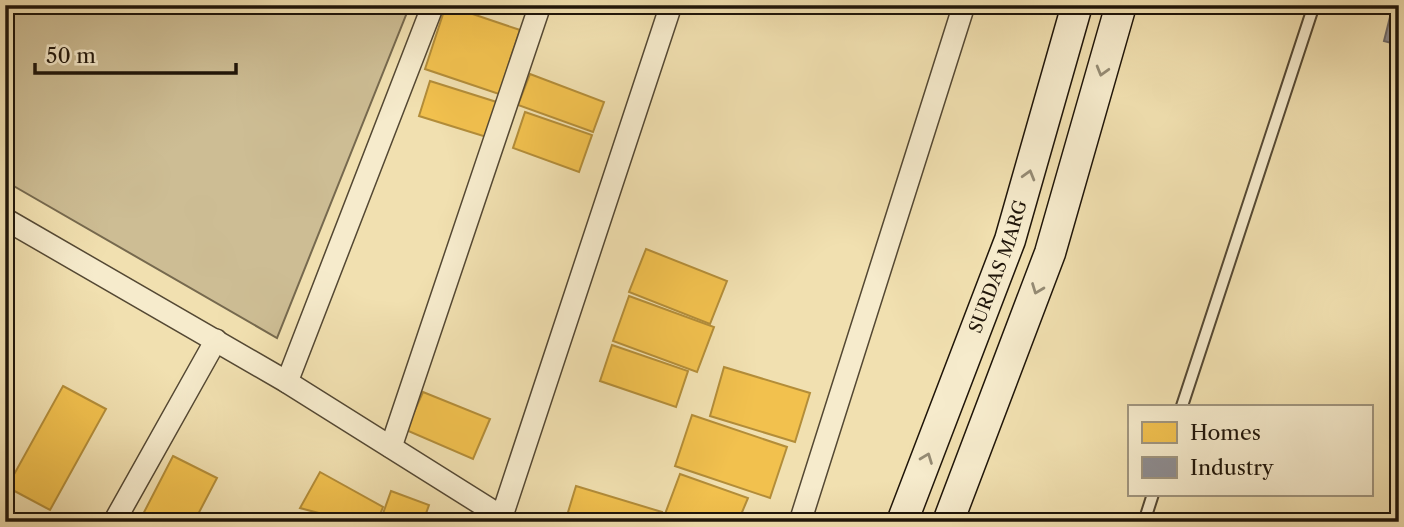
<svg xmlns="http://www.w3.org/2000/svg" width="1404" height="527" font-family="'Libre Caslon Text',serif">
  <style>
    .green { fill: #cdbd94; stroke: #76694e; stroke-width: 2 }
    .homes { fill: #f2c14e; stroke: #b38d39; stroke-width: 2 }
    .industry { fill: #8d8d92; stroke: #6c6969; stroke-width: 2 }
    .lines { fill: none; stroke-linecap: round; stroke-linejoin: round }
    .lane-casing { stroke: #544833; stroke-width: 14 }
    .street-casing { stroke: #544833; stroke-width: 24 }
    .secondary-casing { stroke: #1f1509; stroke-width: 33 }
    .lane { stroke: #f6ebcc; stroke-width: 10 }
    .street { stroke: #f6ebcc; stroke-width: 21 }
    .secondary { stroke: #f6ebcc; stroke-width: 30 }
    .oneway { stroke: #958b74 }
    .labels { text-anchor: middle; stroke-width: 7; stroke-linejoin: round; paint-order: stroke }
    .street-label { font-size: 18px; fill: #1f1509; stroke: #f6ebcc }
  </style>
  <rect width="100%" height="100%" fill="#f1e0b0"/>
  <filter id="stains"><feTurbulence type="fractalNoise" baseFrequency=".00286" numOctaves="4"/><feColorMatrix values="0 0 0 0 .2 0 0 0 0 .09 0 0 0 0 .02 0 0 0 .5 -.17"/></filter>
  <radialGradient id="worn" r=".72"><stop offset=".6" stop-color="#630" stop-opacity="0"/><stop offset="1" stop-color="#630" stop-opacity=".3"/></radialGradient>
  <polygon class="green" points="5,5 410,5 277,338 5,181"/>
  <g class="homes">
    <polygon points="446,5 520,30 499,94 425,69"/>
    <polygon points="530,74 604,102 593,132 518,105"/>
    <polygon points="430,81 503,104 493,139 419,116"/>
    <polygon points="525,112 592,135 579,172 513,148"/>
    <polygon points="646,249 727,281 710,324 629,292"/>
    <polygon points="629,296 714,327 697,372 613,341"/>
    <polygon points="612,345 688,371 676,407 600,381"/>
    <polygon points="724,367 810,393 795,442 710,416"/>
    <polygon points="63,386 106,409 50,510 7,487"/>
    <polygon points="423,392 490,419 473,459 406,430"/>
    <polygon points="692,415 787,447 770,498 675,466"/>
    <polygon points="173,456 217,478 194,522 139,522"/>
    <polygon points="320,472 383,507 377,522 322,522 326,515 300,508"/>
    <polygon points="680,474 748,498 740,517 751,522 662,522"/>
    <polygon points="576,486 662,512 659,522 565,522"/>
    <polygon points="391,491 429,505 423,522 380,522"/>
  </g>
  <polygon class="industry" points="1393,5 1399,5 1399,45 1384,41"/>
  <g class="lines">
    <g class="lane-casing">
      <g id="lane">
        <polyline points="1182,406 1314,5"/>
        <polyline points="1144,522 1153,494"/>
      </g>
    </g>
    <g class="street-casing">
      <g id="street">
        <polyline points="5,219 287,382 502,517"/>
        <polyline points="287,382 433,5"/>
        <polyline points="391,447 540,5"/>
        <polyline points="114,522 216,340"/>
        <polyline points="500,522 671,5"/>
        <polyline points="800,522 964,5"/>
      </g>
    </g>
    <g class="secondary-casing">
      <g id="secondary">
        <path id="s1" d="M902 522 1010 240 1077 5"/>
        <polyline points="948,522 1050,253 1121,5"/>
      </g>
    </g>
    <use href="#lane" class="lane"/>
    <use href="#street" class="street"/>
    <use href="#secondary" class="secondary"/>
  </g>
  <defs><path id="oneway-chevron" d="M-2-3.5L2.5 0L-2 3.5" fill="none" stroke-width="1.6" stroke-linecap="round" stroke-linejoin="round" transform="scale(1.75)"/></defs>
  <g class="oneway">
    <use href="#oneway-chevron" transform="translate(1102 71) rotate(106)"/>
    <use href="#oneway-chevron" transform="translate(1029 175) rotate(-74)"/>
    <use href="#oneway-chevron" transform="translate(1037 289) rotate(111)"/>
    <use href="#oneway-chevron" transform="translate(927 458) rotate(-69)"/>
  </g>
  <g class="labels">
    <g class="street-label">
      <text dy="6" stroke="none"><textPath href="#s1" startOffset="273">SURDAS MARG</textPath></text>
    </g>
  </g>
  <rect width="1404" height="527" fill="none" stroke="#f1e0b0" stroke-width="28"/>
  <rect x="7" y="7" width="1390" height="513" fill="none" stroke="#1f1509" stroke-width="3.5"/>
  <rect x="14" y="14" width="1376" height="499" fill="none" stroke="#1f1509" stroke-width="2"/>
  <rect x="1128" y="405" width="245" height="91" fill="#f6ebcc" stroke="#a0957e" stroke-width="2"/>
  <rect x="1142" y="422" width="35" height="21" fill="#f2c14e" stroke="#a0957e" stroke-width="2"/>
  <text x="1190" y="440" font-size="21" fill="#1f1509">Homes</text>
  <rect x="1142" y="457" width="35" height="21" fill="#8d8d92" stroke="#a0957e" stroke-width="2"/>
  <text x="1190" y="475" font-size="21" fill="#1f1509">Industry</text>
  <path d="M35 63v10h201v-10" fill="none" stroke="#1f1509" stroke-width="3.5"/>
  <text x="46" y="63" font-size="21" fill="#1f1509" stroke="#f6ebcc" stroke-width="5" paint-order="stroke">50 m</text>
  <rect width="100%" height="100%" filter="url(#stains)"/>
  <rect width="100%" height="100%" fill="url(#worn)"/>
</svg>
